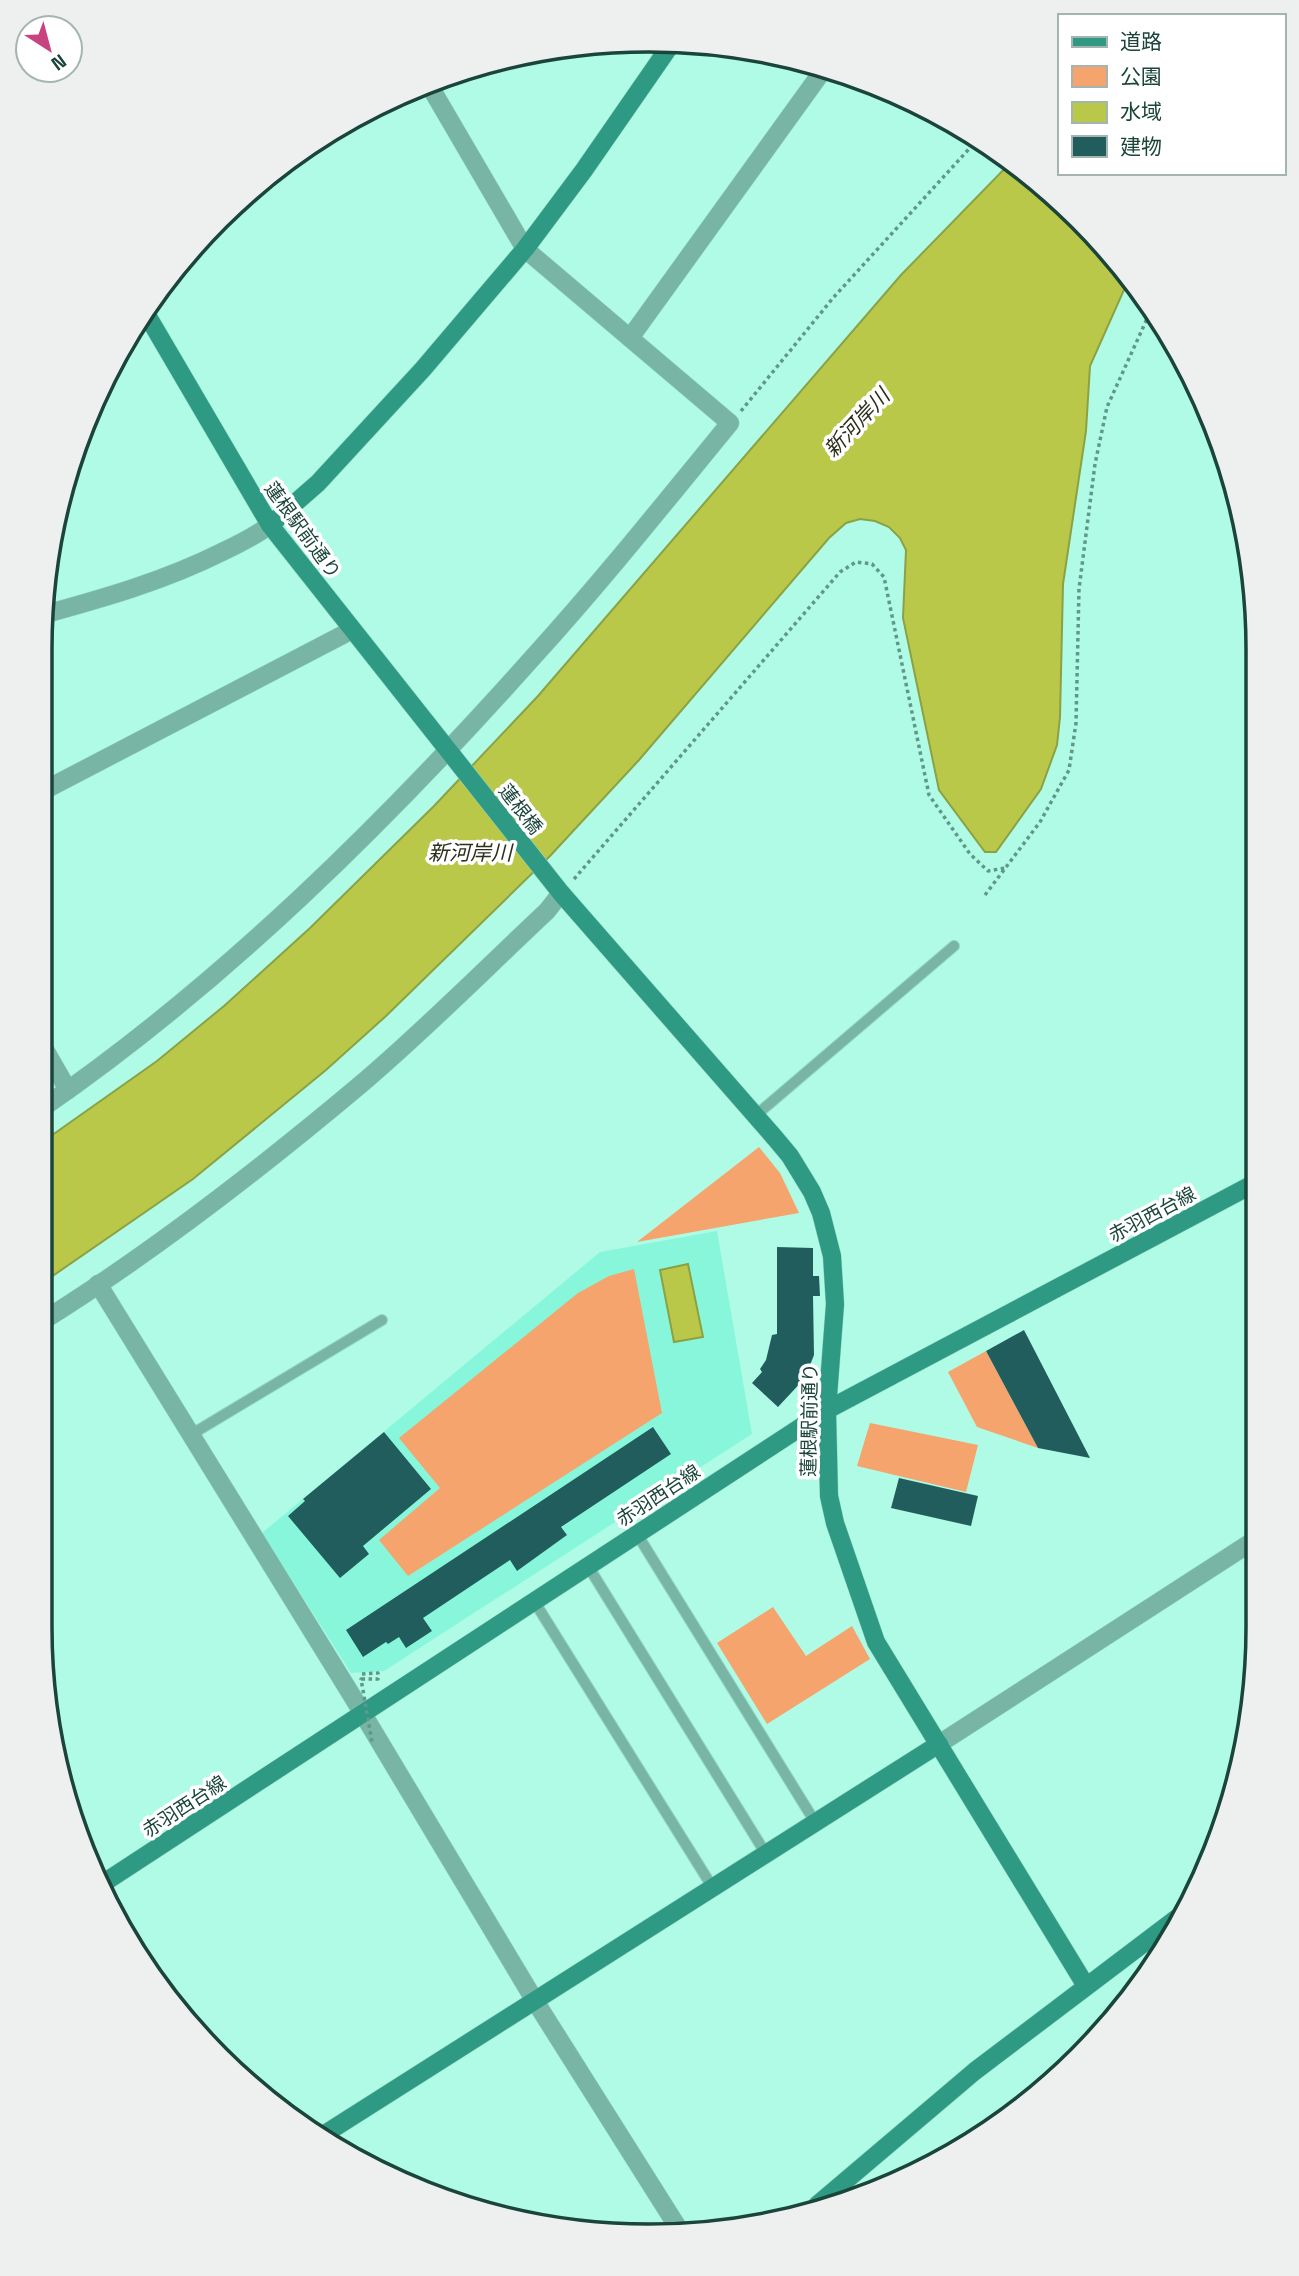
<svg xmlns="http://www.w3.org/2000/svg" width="1299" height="2276" font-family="'Space Grotesk','Noto Sans JP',sans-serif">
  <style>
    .built { fill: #88f6da }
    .green { fill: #f4a46c }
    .water { fill: #bac84a; stroke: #8aa146; stroke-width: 2 }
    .building { fill: #225d5d }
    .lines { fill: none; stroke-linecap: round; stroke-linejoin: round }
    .lane-casing { stroke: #92d7c4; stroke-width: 12 }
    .street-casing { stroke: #92d7c4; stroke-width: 19 }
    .secondary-casing { stroke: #92d7c4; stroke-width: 19 }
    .path { stroke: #5f9889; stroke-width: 3.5; stroke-dasharray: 3.5 3.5; stroke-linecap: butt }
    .lane { stroke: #78b5a4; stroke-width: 10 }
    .street { stroke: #78b5a4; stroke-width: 18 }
    .secondary { stroke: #2f9a83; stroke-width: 18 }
    .path-bridge { stroke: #5f9889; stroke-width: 3.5; stroke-dasharray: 3.5 3.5; stroke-linecap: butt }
    .labels { text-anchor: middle; stroke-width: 7; stroke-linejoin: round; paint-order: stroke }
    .street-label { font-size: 19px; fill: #1b453b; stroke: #fff }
    .water-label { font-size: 21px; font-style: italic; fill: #2c2f1a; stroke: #fff }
    .rim { fill: none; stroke: #1b453b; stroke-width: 3.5 }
  </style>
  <rect width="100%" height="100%" fill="#b0fbe6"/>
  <polygon class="built" points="717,1231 752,1434 384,1671 351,1673 262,1533 600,1252"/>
  <g class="green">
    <polygon points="759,1147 780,1173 799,1213 637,1242"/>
    <polygon points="634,1269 662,1413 408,1576 379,1540 440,1488 399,1438 578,1293 609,1276"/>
    <polygon points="986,1351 1038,1448 977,1427 948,1372"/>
    <polygon points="870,1423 978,1445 966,1492 857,1466"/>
    <polygon points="773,1607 806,1656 852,1626 870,1659 767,1724 717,1643"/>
  </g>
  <g class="water">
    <polygon points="1011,162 1081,219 1128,281 1090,366 1086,431 1063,584 1060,717 1057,745 1041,789 996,852 985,852 939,790 903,618 906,550 900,538 889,527 875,521 860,519 846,523 829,538 639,760 550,856 386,1016 326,1070 193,1179 41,1284 41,1143 157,1061 224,1006 310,928 434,806 538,696 901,275"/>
    <polygon points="688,1264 703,1337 674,1342 660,1270"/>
  </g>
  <g class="building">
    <polygon points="777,1247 813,1248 813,1276 819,1276 820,1296 813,1296 814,1355 805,1378 778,1407 752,1383 762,1372 760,1369 766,1360 772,1335 777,1334"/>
    <polygon points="1024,1330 1090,1458 1038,1448 986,1351"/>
    <polygon points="653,1427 671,1454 561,1527 567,1535 517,1571 510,1560 423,1618 432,1631 406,1648 399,1637 388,1644 386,1642 363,1657 346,1630"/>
    <polygon points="384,1432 431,1489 363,1546 369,1554 340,1578 288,1516 305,1501 303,1499"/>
    <polygon points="899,1478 978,1496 971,1526 891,1508"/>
  </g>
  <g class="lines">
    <g class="lane-casing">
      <g id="lane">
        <polyline points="755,1116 954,946"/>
        <polyline points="192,1434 382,1320"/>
        <polyline points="637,1534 815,1822"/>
        <polyline points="588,1566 766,1854"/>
        <polyline points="534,1601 713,1888"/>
      </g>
    </g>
    <g class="street-casing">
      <g id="street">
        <polyline points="630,338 824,69"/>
        <path d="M42 615C104 598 164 581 222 552 239 544 255 536 270 525"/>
        <polyline points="41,792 352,630"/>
        <polyline points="41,1043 68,1090"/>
        <path d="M41 1109C224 983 388 820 535 655 603 580 666 501 730 423L525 249 428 83"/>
        <polyline points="98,1284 354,1699 535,2001 682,2234"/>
        <path d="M41 1322C152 1253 260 1169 360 1085 424 1031 485 969 547 911L561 893"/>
        <polyline points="939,1744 1250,1543 1257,1548"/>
      </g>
    </g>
    <g class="secondary-casing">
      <g id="secondary">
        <polyline points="144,310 270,525 561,893 775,1138 790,1156 812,1192 821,1213 832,1256 835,1304 827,1410 829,1496 835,1523 876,1642 1086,1986"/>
        <polyline points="270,525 318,483 423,369 525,249 584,170 672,43"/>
        <polyline points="105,1882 827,1410 1257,1182"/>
        <polyline points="320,2137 939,1744"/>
        <polyline points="817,2205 975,2071 1181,1915"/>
      </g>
    </g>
    <g class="path">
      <polyline points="741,411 833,298 979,138"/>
      <polyline points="574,879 840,572 856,562 872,564 884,577 929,795 970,854 988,871 1005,868"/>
      <polyline points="985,895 1040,822 1069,770 1076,723 1079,589 1095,464 1107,407 1151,310"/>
      <polyline points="362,1674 378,1673 378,1679 364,1679"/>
    </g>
    <use href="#lane" class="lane"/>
    <use href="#street" class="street"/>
    <use href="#secondary" class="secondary"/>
    <polyline class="path-bridge" points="364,1679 361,1679 372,1742"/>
  </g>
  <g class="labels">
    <g class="street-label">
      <text transform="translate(303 530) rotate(54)" y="7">蓮根駅前通り</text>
      <text transform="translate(521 809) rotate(52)" y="7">蓮根橋</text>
      <text transform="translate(1152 1214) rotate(-28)" y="7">赤羽西台線</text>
      <text transform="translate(809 1420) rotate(-89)" y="7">蓮根駅前通り</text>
      <text transform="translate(658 1495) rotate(-33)" y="7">赤羽西台線</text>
      <text transform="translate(184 1806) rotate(-33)" y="7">赤羽西台線</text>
    </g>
    <g class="water-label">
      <text transform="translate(857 423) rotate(-47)" y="7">新河岸川</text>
      <text x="470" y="860">新河岸川</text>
    </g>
  </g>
  <path d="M0 0H1299V2276H0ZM649 52H649A597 597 0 0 1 1246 649V1627A597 597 0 0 1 649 2224H649A597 597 0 0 1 52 1627V649A597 597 0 0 1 649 52Z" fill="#edf0ef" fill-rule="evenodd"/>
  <path class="rim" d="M649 52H649A597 597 0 0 1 1246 649V1627A597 597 0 0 1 649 2224H649A597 597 0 0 1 52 1627V649A597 597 0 0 1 649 52Z"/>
  <rect x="1058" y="14" width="228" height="161" fill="#ffffff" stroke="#a4b5b1" stroke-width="2"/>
  <rect x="1072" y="37" width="35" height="10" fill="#2f9a83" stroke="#a4b5b1" stroke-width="2"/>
  <text x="1120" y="49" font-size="21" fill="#1b453b">道路</text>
  <rect x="1072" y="66" width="35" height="21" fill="#f4a46c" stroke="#a4b5b1" stroke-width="2"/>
  <text x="1120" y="84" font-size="21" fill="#1b453b">公園</text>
  <rect x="1072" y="102" width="35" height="21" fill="#bac84a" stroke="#a4b5b1" stroke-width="2"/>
  <text x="1120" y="119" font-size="21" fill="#1b453b">水域</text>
  <rect x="1072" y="136" width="35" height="21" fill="#225d5d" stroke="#a4b5b1" stroke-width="2"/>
  <text x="1120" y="154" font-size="21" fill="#1b453b">建物</text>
  <g transform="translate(49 49) rotate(144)"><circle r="33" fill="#ffffff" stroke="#a4b5b1" stroke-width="2"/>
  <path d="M0-5L12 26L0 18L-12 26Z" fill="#c84180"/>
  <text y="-10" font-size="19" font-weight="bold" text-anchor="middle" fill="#1b453b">N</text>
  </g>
</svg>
